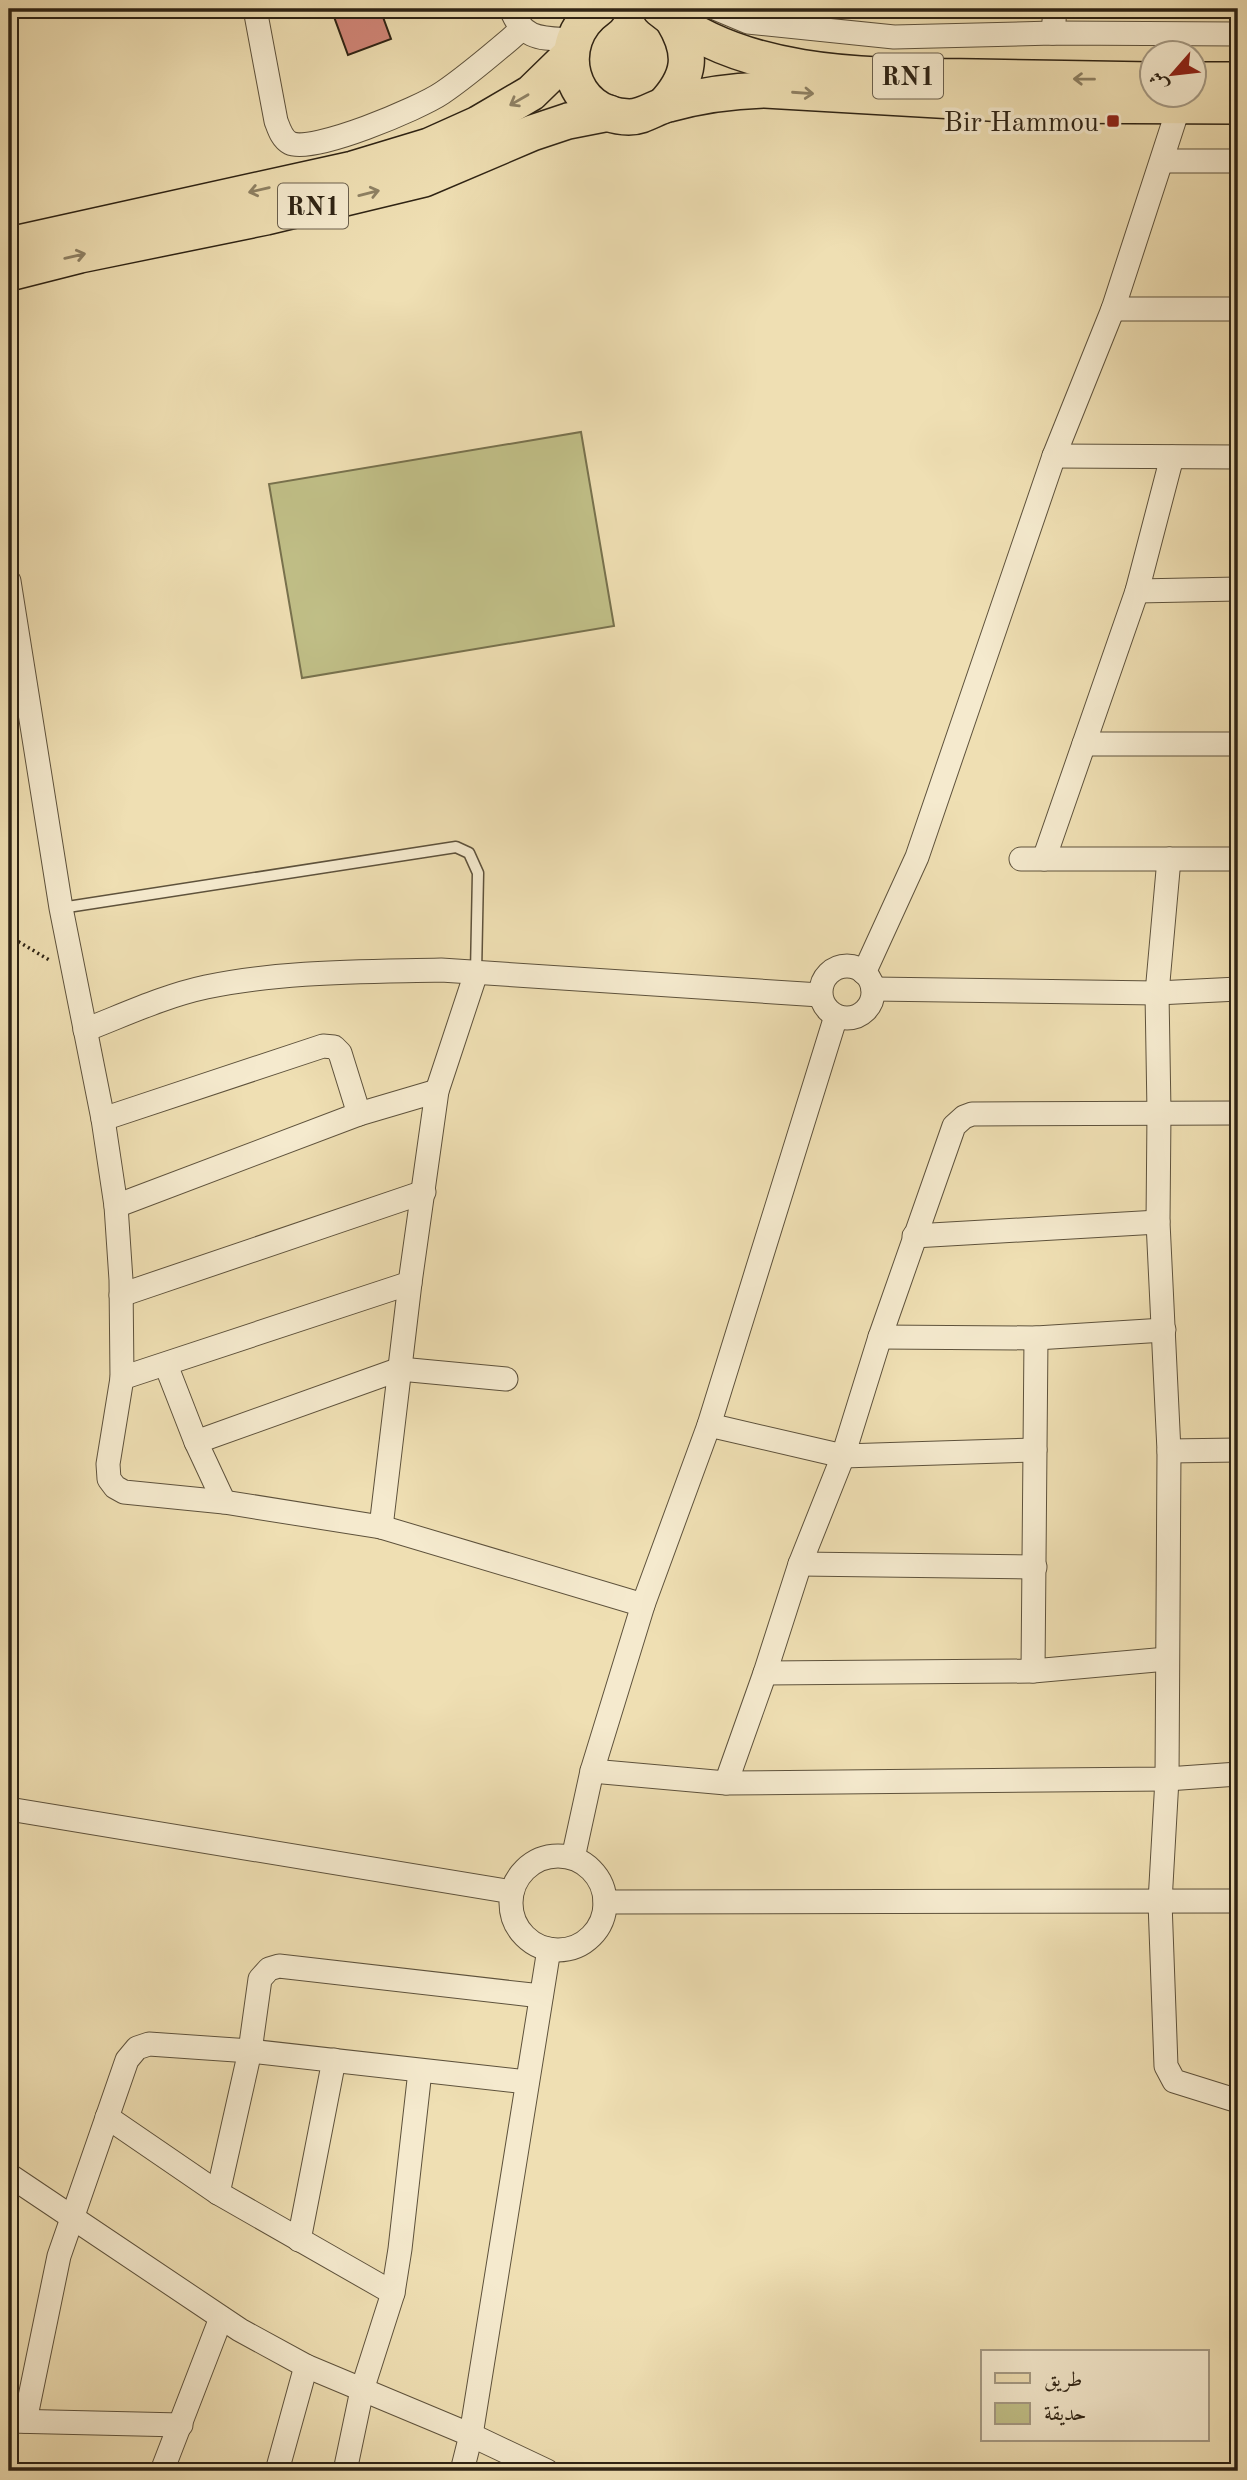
<svg xmlns="http://www.w3.org/2000/svg" width="1247" height="2480" font-family="'Old Standard TT',Amiri,serif">
  <style>
    .green { fill: #c1c088; stroke: #78724e; stroke-width: 2 }
    .building { fill: #d18678; stroke: #2e2314; stroke-width: 2 }
    .lines { fill: none; stroke-linecap: round; stroke-linejoin: round }
    .lane-casing { stroke: #5e523c; stroke-width: 13 }
    .street-casing { stroke: #5e523c; stroke-width: 25 }
    .primary-casing { stroke: #2e2314; stroke-width: 38 }
    .highway-casing { stroke: #2e2314; stroke-width: 41 }
    .path { stroke: #2e2314; stroke-width: 3.5; stroke-dasharray: 2 3.5; stroke-linecap: butt }
    .lane { stroke: #f5eace; stroke-width: 10 }
    .street { stroke: #f5eace; stroke-width: 23 }
    .primary { stroke: #efdfb3; stroke-width: 35 }
    .highway { stroke: #efdfb3; stroke-width: 38 }
    .oneway { stroke: #8e8164 }
    .poi-dot { fill: #8f2418; stroke: #f5eace; stroke-width: 2.5 }
    .labels { text-anchor: middle; stroke-width: 7; stroke-linejoin: round; paint-order: stroke }
    .shield { fill: #f5eace; stroke: #6a5f4c; stroke-width: 2 }
    .shield-label { font-size: 26px; font-weight: bold; fill: #2e2314 }
    .poi-label { font-size: 28px; fill: #2e2314; stroke: #f5eace; text-anchor: end }
  </style>
  <rect width="100%" height="100%" fill="#efdfb3"/>
  <filter id="stains"><feTurbulence type="fractalNoise" baseFrequency=".00286" numOctaves="4"/><feColorMatrix values="0 0 0 0 .2 0 0 0 0 .09 0 0 0 0 .02 0 0 0 .5 -.17"/></filter>
  <radialGradient id="worn" r=".72"><stop offset=".6" stop-color="#630" stop-opacity="0"/><stop offset="1" stop-color="#630" stop-opacity=".3"/></radialGradient>
  <polygon class="green" points="581,432 614,626 302,678 269,484"/>
  <polygon class="building" points="348,9 380,9 391,39 348,55 333,14"/>
  <g class="lines">
    <g class="lane-casing">
      <polyline id="lane" points="61,908 456,847 469,853 478,873 476,973"/>
    </g>
    <g class="street-casing">
      <g id="street">
        <path d="M255 9 276 121C279 129 282 139 290 143 312 154 420 108 442 93 470 74 496 51 522 29"/>
        <path d="M511 9C523 41 543 38 573 40"/>
        <polyline points="717,9 748,22 894,37 1053,33 1238,34"/>
        <polyline points="1053,33 1055,9"/>
        <polyline points="1163,161 1238,161"/>
        <polyline points="1113,309 1238,309"/>
        <polyline points="1054,456 1238,457"/>
        <polyline points="9,581 61,908 103,1119 116,1206 121,1280 122,1378 108,1464 109,1479 115,1487 124,1492 224,1502 381,1527 643,1605"/>
        <polyline points="1137,591 1238,589"/>
        <polyline points="1084,744 1238,744"/>
        <polyline points="1021,859 1238,859"/>
        <polyline points="1044,859 1137,591 1172,457"/>
        <polyline points="1169,859 1157,993 1159,1112 1158,1222 1169,1451 1167,1779 1160,1902 1166,2066 1174,2081 1238,2101"/>
        <circle cx="847" cy="992" r="26"/>
        <polyline points="864,973 917,857 1054,456 1113,309 1183,94"/>
        <polyline points="873,989 1157,993 1238,989"/>
        <path d="M85 1030C124 1015 164 996 206 987 282 971 363 972 441 970L820 995"/>
        <polyline points="103,1119 323,1046 334,1047 340,1053 359,1114"/>
        <polyline points="116,1206 359,1114 437,1091"/>
        <polyline points="914,1236 1158,1222"/>
        <polyline points="121,1295 424,1192"/>
        <polyline points="880,1337 1036,1338 1164,1330"/>
        <polyline points="166,1365 196,1442 224,1502"/>
        <polyline points="122,1378 410,1283"/>
        <polyline points="709,1425 843,1456 1035,1450"/>
        <polyline points="196,1442 400,1369 506,1379"/>
        <polyline points="1169,1451 1238,1450"/>
        <polyline points="381,1527 410,1283 437,1091 476,973"/>
        <polyline points="800,1564 1035,1567"/>
        <polyline points="1033,1671 1036,1338"/>
        <polyline points="765,1673 1033,1671 1167,1659"/>
        <polyline points="592,1771 726,1783 1167,1779 1238,1774"/>
        <polyline points="726,1783 765,1673 800,1564 843,1456 880,1337 954,1126 964,1117 972,1114 1238,1113"/>
        <polyline points="9,1809 512,1892"/>
        <circle cx="558" cy="1903" r="47"/>
        <polyline points="573,1858 592,1771 643,1605 709,1425 836,1016"/>
        <polyline points="605,1902 1238,1901"/>
        <polyline points="107,2117 218,2193 393,2293"/>
        <polyline points="9,2175 240,2330 306,2366 471,2435 547,2471"/>
        <polyline points="218,2193 250,2051 260,1979 269,1969 279,1966 541,1996"/>
        <polyline points="299,2240 334,2060"/>
        <polyline points="9,2421 181,2425"/>
        <polyline points="25,2421 59,2256 127,2060 137,2048 149,2044 250,2051 527,2082"/>
        <polyline points="162,2471 221,2318"/>
        <polyline points="277,2471 306,2366"/>
        <polyline points="345,2471 362,2390 393,2293 400,2249 420,2071"/>
        <polyline points="462,2471 471,2435 549,1949"/>
      </g>
    </g>
    <g class="primary-casing">
      <g id="primary">
        <path d="M598 9C551 42 569 116 629 117 644 117 655 107 669 104 701 95 731 91 765 90L1023 105 1238 106"/>
        <path d="M660 9C744 79 873 76 977 77 1035 78 1094 79 1152 80"/>
        <polyline points="1194,80 1238,80"/>
        <path d="M664 105C691 76 693 53 673 20"/>
        <polyline points="9,245 353,169 429,146 478,124 531,93 570,55"/>
        <polyline points="9,273 80,255 266,217 424,179 532,133 568,121 609,113"/>
      </g>
    </g>
    <g class="highway-casing">
      <polyline id="highway" points="587,16 590,9"/>
    </g>
    <polyline class="path" points="9,936 51,961"/>
    <use href="#lane" class="lane"/>
    <use href="#street" class="street"/>
    <use href="#primary" class="primary"/>
    <use href="#highway" class="highway"/>
  </g>
  <defs><path id="oneway-shaft" d="M-6 0H5M1.5-3L5.5 0L1.5 3" fill="none" stroke-width="1.6" stroke-linecap="round" stroke-linejoin="round" transform="scale(1.75)"/></defs>
  <g class="oneway">
    <use href="#oneway-shaft" transform="translate(1084 79) rotate(-179)"/>
    <use href="#oneway-shaft" transform="translate(803 93) rotate(4)"/>
    <use href="#oneway-shaft" transform="translate(519 100) rotate(150)"/>
    <use href="#oneway-shaft" transform="translate(259 190) rotate(167)"/>
    <use href="#oneway-shaft" transform="translate(369 193) rotate(-14)"/>
    <use href="#oneway-shaft" transform="translate(75 256) rotate(-13)"/>
  </g>
  <rect class="poi-dot" x="1106" y="114" width="14" height="14" rx="3.5"/>
  <g class="labels">
    <g class="shield">
      <rect x="873" y="53.5" width="70" height="45" rx="5"/>
      <rect x="278" y="183.5" width="70" height="45" rx="5"/>
    </g>
    <g class="shield-label">
      <text x="908" y="85">RN1</text>
      <text x="313" y="215">RN1</text>
    </g>
    <g class="poi-label">
      <text x="1099" y="131">Bir Hammou</text>
    </g>
  </g>
  <rect width="1247" height="2480" fill="none" stroke="#efdfb3" stroke-width="35"/>
  <rect x="10" y="10" width="1226" height="2459" fill="none" stroke="#2e2314" stroke-width="3.5"/>
  <rect x="18" y="18" width="1212" height="2445" fill="none" stroke="#2e2314" stroke-width="2"/>
  <rect x="981" y="2350" width="228" height="91" fill="#f5eace" stroke="#a59a84" stroke-width="2"/>
  <rect x="995" y="2373" width="35" height="10" fill="#efdfb3" stroke="#a59a84" stroke-width="2"/>
  <text x="1044" y="2386" font-size="21" fill="#2e2314">طريق</text>
  <rect x="995" y="2403" width="35" height="21" fill="#c1c088" stroke="#a59a84" stroke-width="2"/>
  <text x="1044" y="2420" font-size="21" fill="#2e2314">حديقة</text>
  <g transform="translate(1173 74) rotate(242)"><circle r="33" fill="#f5eace" stroke="#a59a84" stroke-width="2"/>
  <path d="M0-5L12 26L0 18L-12 26Z" fill="#8f2418"/>
  <text y="-10" font-size="19" font-weight="bold" text-anchor="middle" fill="#2e2314">ش</text>
  </g>
  <rect width="100%" height="100%" filter="url(#stains)"/>
  <rect width="100%" height="100%" fill="url(#worn)"/>
</svg>
